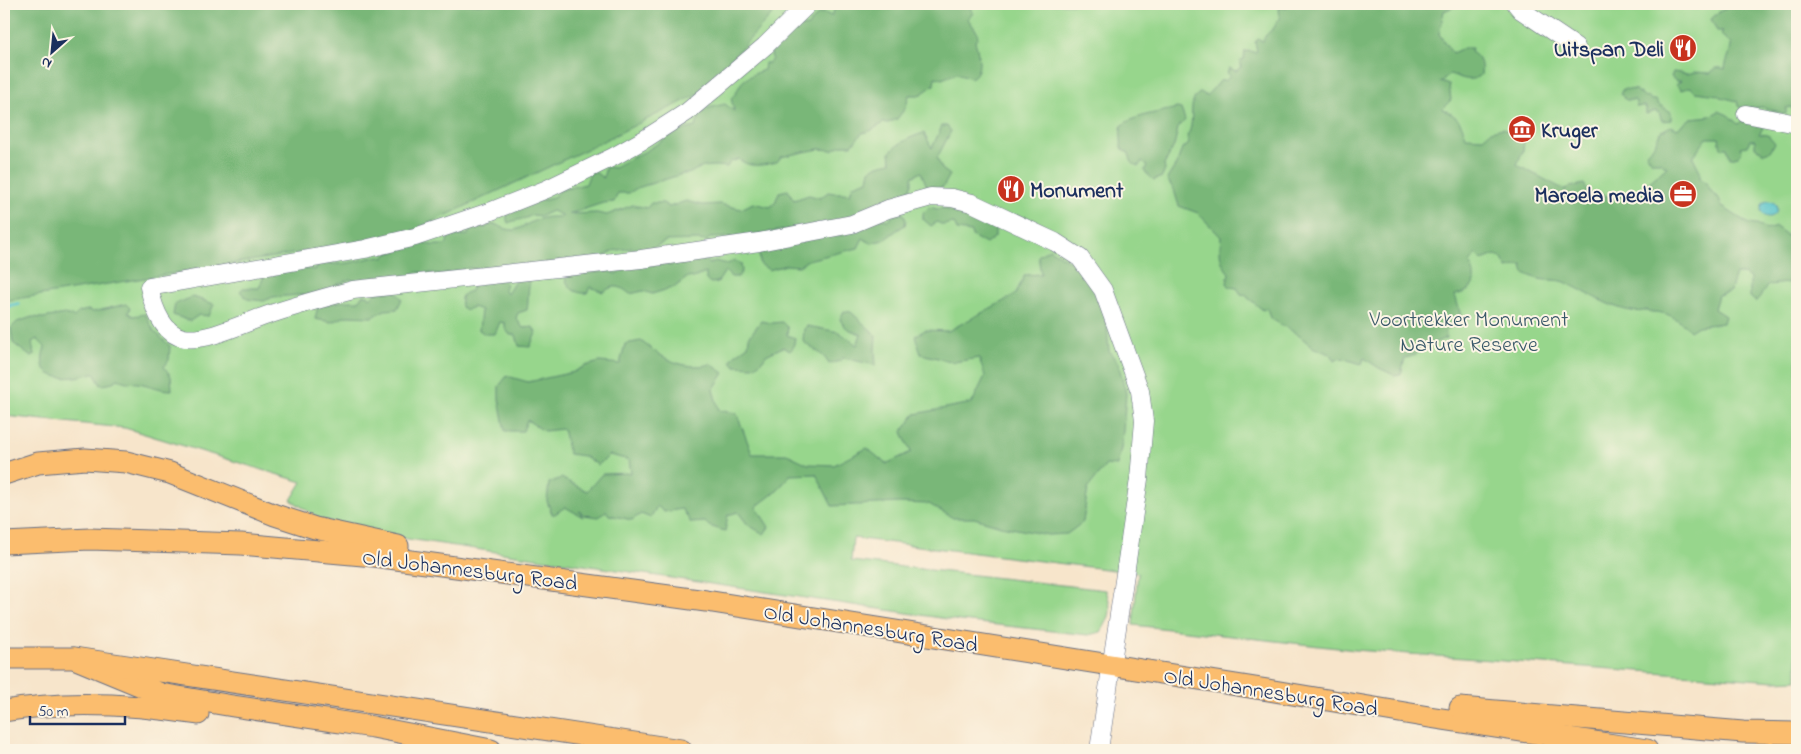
<svg xmlns="http://www.w3.org/2000/svg" width="1801" height="754" font-family="'Indie Flower',sans-serif">
  <style>
    .green { fill: #97d68c; stroke: #598275 }
    .forest { fill: #79b778; stroke: #4a736b }
    .water { fill: #55c3c9; stroke: #387994 }
    .lines { fill: none; stroke-linecap: round; stroke-linejoin: round }
    .stream { stroke: #55c3c9; stroke-width: 4 }
    .minor-casing { stroke: #686f84; stroke-width: 19 }
    .major-casing { stroke: #686f84; stroke-width: 23 }
    .minor { stroke: #fff; stroke-width: 18 }
    .major { stroke: #fbbd6e; stroke-width: 21 }
    .labels { text-anchor: middle; stroke-width: 4; stroke-linejoin: round; paint-order: stroke }
    .poi-label { font-size: 22px; font-weight: bold; fill: #1b2f5e; stroke: #fcf5e5; text-anchor: end }
    .park-label { font-size: 22px; fill: #3a596a; stroke: #fcf5e5 }
    .street-label { font-size: 22px; fill: #1b2f5e; stroke: #fcf5e5 }
  </style>
  <rect width="100%" height="100%" fill="#fcf5e5"/>
  <filter id="ink" filterUnits="userSpaceOnUse"><feTurbulence type="fractalNoise" baseFrequency=".02" numOctaves="2"/><feDisplacementMap in="SourceGraphic" scale="10" xChannelSelector="R" yChannelSelector="G"/><feConvolveMatrix kernelMatrix="1 2 1 2 8 2 1 2 1" color-interpolation-filters="sRGB"/></filter>
  <filter id="wash" filterUnits="userSpaceOnUse"><feTurbulence type="fractalNoise" baseFrequency=".0096" numOctaves="4" result="noise"/><feDisplacementMap in="SourceGraphic" scale="20" xChannelSelector="R" yChannelSelector="G"/><feGaussianBlur stdDeviation="1.12" result="paint"/><feColorMatrix in="noise" values="0 0 0 0 0 0 0 0 0 0 0 0 0 0 0 0 0 1.4 0 .05"/><feComposite in="paint" operator="in"/></filter>
  <g filter="url(#wash)">
    <rect width="100%" height="100%" fill="#f7e5cb"/>
    <path class="green" d="M4 4H1797V680L1775 681 1355 650 1133 625 1138 573 853 538 851 561 1106 590C1112 610 1112 614 1101 632L1088 635 961 621 381 535 320 519 291 500 302 482 125 428 4 416Z"/>
    <g class="forest">
      <polygon points="4,4 782,4 700,93 587,149 402,236 4,301"/>
      <path d="M840 4H968L973 13 968 19 976 30 978 37 975 41C978 53 984 71 971 78L957 73 942 79 935 77 934 85 920 95H909L906 107 897 119 888 123H883L870 131 862 133 852 145H842L832 150 819 149 794 154 781 157 777 162C764 165 750 169 739 159L730 162 727 167C718 166 707 165 698 169 692 171 690 175 683 174L637 188 629 193H618L614 202 603 203 569 214 597 213 607 215 633 205 647 208 651 203H663L669 207 686 201 702 205 720 204 741 209 753 203 770 207 775 203 779 192 788 190 794 200 809 195 820 198 828 192C836 194 842 192 850 194L853 185 868 180 870 170 878 165 891 162 890 152C900 142 910 137 924 133L932 148 942 126H947L951 131 937 158 942 169 950 175 943 187 929 191 921 172 912 177V184L909 191 902 192 900 198 886 205 877 204 871 214 859 219 736 237 710 238 706 241 698 240 666 241 657 246 645 250 631 248 613 251 603 257 496 270 468 268 461 271 441 274 417 272C405 281 392 280 378 275L373 280 360 284 350 279 336 285 330 289 313 294 273 297 264 301 247 299 240 291 243 288H259L264 276C281 271 298 267 315 270L321 261C340 269 360 259 380 256L384 258 387 254 422 242 431 245H446L449 236 468 235 471 226 476 225 484 228C498 219 499 230 514 230 521 229 534 219 543 218 550 216 557 218 563 216L552 211 541 216 532 215C525 220 517 219 508 223L507 220V212L539 199 545 200 553 198 560 190 586 184 590 173 595 172 603 178 606 167 615 168 618 165 646 151 676 132 695 127C703 107 705 109 725 104L734 111 731 98C736 94 737 91 740 85 742 80 758 71 764 70L765 63H769L772 59 771 53 774 46 782 44C786 37 790 35 794 28L808 26 819 13H825L831 16 836 7Z"/>
      <path d="M1289 4H1456V6L1444 11 1439 34 1452 53 1464 48H1472L1471 52C1481 58 1482 64 1481 75 1470 83 1462 78 1450 74L1440 82 1449 85 1451 100 1442 109C1458 117 1461 120 1466 137L1483 138 1491 131 1503 128 1524 141 1523 150 1517 165 1565 190 1570 187 1584 184 1593 202 1602 195 1611 197 1623 192 1633 196 1667 167 1660 162H1652L1646 153 1655 144 1660 132 1671 126 1677 129 1691 118 1710 116 1719 111 1728 115 1738 124 1746 118 1759 120 1763 128 1759 134 1768 135 1775 143 1770 151 1764 153 1755 147V140H1750L1747 146 1740 147 1742 152 1738 156 1730 158 1727 148H1721L1719 138H1707L1693 157 1700 171V178L1706 183 1714 195 1719 198 1721 206 1749 224 1762 226 1766 230 1776 227 1788 236 1790 244 1794 248 1797 246V282L1768 285 1756 302 1750 297V278L1744 274H1736L1730 292 1718 295 1714 309 1725 316 1723 323 1698 326 1690 331C1679 319 1667 311 1650 312L1647 310C1625 318 1586 292 1565 282 1557 279 1547 281 1539 279 1534 278 1529 275 1524 273L1522 265 1507 268 1501 257 1495 255 1482 260 1476 254 1470 263C1474 273 1478 284 1467 291 1464 293 1458 294 1455 295L1461 316 1455 324 1445 331 1446 338 1429 345 1423 346C1418 355 1414 356 1405 358L1401 374 1394 375 1379 368 1364 358 1362 364 1341 358 1334 361 1330 354 1314 348 1297 334 1270 318 1267 308 1263 310 1247 297V295L1241 294 1237 288 1230 287 1227 283 1229 273C1219 262 1219 251 1221 237L1198 213 1179 206 1174 190 1167 179 1177 163 1182 148 1187 146 1189 143 1187 136C1197 122 1185 101 1201 92L1206 96 1220 81 1226 80 1230 76 1227 74 1229 68 1236 71 1241 67 1240 61 1244 59 1245 51 1255 52 1257 51 1255 42 1258 39 1263 41C1267 29 1274 33 1277 21L1280 19 1279 8 1286 7Z"/>
      <path d="M1748 4H1797V115H1794L1792 107 1786 108V114L1762 107 1742 109 1738 106 1737 101 1721 97 1719 95 1695 92 1691 87 1681 90 1676 85 1681 81H1676L1671 77 1673 72 1688 74 1694 72 1711 73C1715 67 1718 67 1725 69 1726 59 1731 54 1731 44L1721 35 1723 31H1717L1711 19 1719 12 1731 6Z"/>
      <polygon points="1623,89 1636,90 1645,98 1648,96 1651,100 1656,100 1658,104 1671,112 1671,120 1662,121 1659,113 1655,111 1646,114 1646,107 1642,106 1637,107 1635,100 1626,100 1621,95 1621,92"/>
      <path d="M1177 108 1181 109 1185 120 1178 128 1174 146 1164 165 1165 170 1162 177 1154 180 1144 171 1147 166 1142 161 1139 166C1129 164 1132 159 1128 152H1126L1121 148C1122 142 1120 134 1121 128 1123 117 1167 111 1177 108Z"/>
      <polygon points="929,207 938,209 944,208 950,211 956,210 960,212 966,210 977,219 990,222 995,226 995,237 986,244 972,236 971,232 957,230 954,223 943,225 937,222 931,226 923,219 923,213"/>
      <path d="M903 213 906 220 905 225 897 230 884 240 870 243 863 238 858 248 808 260 799 266 786 265 769 270 760 264 759 253 768 248 789 245 795 241 830 234 844 236C854 224 872 217 888 220L894 215Z"/>
      <path d="M1049 249 1080 267 1105 306 1109 351 1118 363 1126 393 1122 444 1117 466 1106 465 1088 488 1083 522 1067 534 1048 535 1001 526 974 518H953L929 504 900 503 832 506 816 474 790 475 778 490 756 507 769 527 764 534 748 525 738 512 728 515 725 531 709 526 705 522 691 523 682 509 664 512 657 506 651 518 641 514 632 520 609 515 606 511 599 517 584 515 579 511 583 517 565 507 555 514H552L547 501 549 483 561 478 587 491 602 474 631 473 629 460 610 455 598 465 584 456 569 454 563 429 544 431 527 420 523 431H505L499 399V386L507 376 528 382 574 372 585 366 600 362 620 364 625 344 641 341C662 358 683 371 711 364L724 373 713 390 719 410 737 414 752 454H787L808 464 834 465 867 448 886 464 911 452 902 432 915 414 972 403 985 376 979 358 954 362 921 354 915 336 925 330 948 331 1015 295 1025 275 1041 274 1038 256Z"/>
      <path d="M703 258 709 264 715 261 728 264 734 260 741 264 742 271 738 277H731L725 271 718 282 711 283 706 280V273L693 278 688 277 675 287 652 294 643 291 630 294C620 286 615 284 603 292L590 287 587 293C574 294 567 287 565 276L609 271 616 274 625 267 665 264 670 266 677 262 690 264 697 260Z"/>
      <path d="M517 278 525 279 530 283C527 293 529 300 527 310L518 313 516 318 523 328 533 327 536 333 530 347 519 346 516 335H510L505 328V323L500 322 495 334H485L479 330 481 310 473 307 466 310 461 307C460 296 461 294 471 291L474 282 502 279 506 283 504 290 507 294Z"/>
      <polygon points="395,291 402,299 397,309 385,310 372,317 347,316 331,322 315,319 318,306 344,301 359,301 362,295 368,295 370,298 376,293"/>
      <polygon points="193,297 214,304 209,316 199,315 190,321 173,315 175,304"/>
      <path d="M126 304 130 308 128 313 133 316 145 314 154 331 170 346 169 360 164 367 171 376 172 390C158 390 151 385 138 383 129 382 127 383 118 379L109 384 101 385 94 373C71 380 32 384 45 347L37 339 32 342 34 355 31 357 13 343 11 328 17 322 32 317 43 318 65 314 74 317 79 312 88 310 93 312Z"/>
      <path d="M844 311 851 312 876 335 875 350 876 365 843 358 840 361 829 364C822 351 813 351 803 341L804 329 807 326 839 332 857 345 861 334C852 331 844 329 840 319Z"/>
      <polygon points="761,321 772,323 782,322 788,328 787,335 795,338 793,348 790,351 783,347 766,355 763,360 754,367 735,366 731,361 735,355 748,346 749,337"/>
    </g>
    <circle class="water" cx="1769" cy="209" r="8"/>
    <g class="lines">
      <polyline class="stream" points="4,307 19,304"/>
    </g>
  </g>
  <g filter="url(#ink)">
    <g class="lines">
      <g class="minor-casing">
        <g id="minor">
          <path d="M808 4 765 46 687 112 645 139 613 157 547 189 489 212 415 237 365 249 149 287C153 306 162 334 184 338 206 342 244 323 265 316 294 306 323 298 353 290L641 259 759 242 852 224 888 209 931 197 952 198 972 203 1055 242 1080 258 1103 290 1140 391 1144 421 1139 479 1099 750"/>
          <polyline points="1516,4 1521,10 1576,47"/>
          <polyline points="1746,114 1797,124"/>
        </g>
      </g>
      <g class="major-casing">
        <g id="major">
          <polyline points="4,474 38,463 85,459 126,462 170,473 275,515 315,528 398,546"/>
          <polyline points="4,543 90,539 241,544 374,556 706,601 1268,690 1429,717 1647,750"/>
          <polyline points="4,658 74,658 161,694 233,706 373,727 491,750"/>
          <polyline points="74,658 681,750"/>
          <polyline points="1460,708 1743,732 1797,733"/>
          <path d="M4 711C67 700 135 704 198 714"/>
        </g>
      </g>
      <use href="#minor" class="minor"/>
      <use href="#major" class="major"/>
    </g>
  </g>
  <defs>
    <g id="restaurant-disc" transform="scale(1.4375)"><circle r="9.5" fill="#c8321e" stroke="#fcf5e5"/><path d="M-5-6h1v4h1v-4h1v4h1v-4h1v5L-1.5 .5V6h-2V.5L-5-1ZM5-6V6H3V1.5H1.5Q1.5-4 5-6Z" fill="#fff"/></g>
    <g id="museum-disc" transform="scale(1.4375)"><circle r="9.5" fill="#c8321e" stroke="#fcf5e5"/><path d="M0-6L6-3V-2H-6V-3ZM-5-1h2V3h-2ZM-1-1h2V3h-2ZM3-1h2V3H3ZM-6 4H6V6H-6Z" fill="#fff"/></g>
    <g id="office-disc" transform="scale(1.4375)"><circle r="9.5" fill="#c8321e" stroke="#fcf5e5"/><path d="M-6-3h4V-5.5h4V-3h4V5H-6ZM-1-4.5V-3h2v-1.5ZM-6 0V1H6V0Z" fill="#fff"/></g>
  </defs>
  <g fill-rule="evenodd">
    <use href="#restaurant-disc" x="1683" y="48"/>
    <use href="#museum-disc" x="1522" y="129"/>
    <use href="#restaurant-disc" x="1011" y="189"/>
    <use href="#office-disc" x="1683" y="194"/>
  </g>
  <g class="labels">
    <g class="poi-label">
      <text x="1664" y="56">Uitspan Deli</text>
      <text x="1541" y="137" text-anchor="start">Kruger</text>
      <text x="1030" y="197" text-anchor="start">Monument</text>
      <text x="1664" y="202">Maroela media</text>
    </g>
    <g class="park-label">
      <text x="1469" y="326">Voortrekker Monument<tspan x="1469" dy="25">Nature Reserve</tspan></text>
    </g>
    <g class="street-label">
      <text transform="translate(470 569) rotate(7)" y="8">Old Johannesburg Road</text>
      <text transform="translate(871 627) rotate(9)" y="8">Old Johannesburg Road</text>
      <text transform="translate(1271 691) rotate(9)" y="8">Old Johannesburg Road</text>
    </g>
  </g>
  <rect width="1801" height="754" fill="none" stroke="#fcf5e5" stroke-width="20"/>
  <g transform="translate(52 52) rotate(207)" stroke="#fcf5e5" stroke-width="4" paint-order="stroke">
  <path d="M0-4L9 19L0 12L-9 19Z" fill="#1b2f5e"/>
  <text y="-8" font-size="14" font-weight="bold" text-anchor="middle" fill="#1b2f5e">N</text>
  </g>
  <path d="M30 716v8h95v-8" fill="none" stroke="#1b2f5e" stroke-width="2.5"/>
  <text x="38" y="716" font-size="15" fill="#1b2f5e" stroke="#fcf5e5" stroke-width="4" paint-order="stroke">50 m</text>
</svg>
